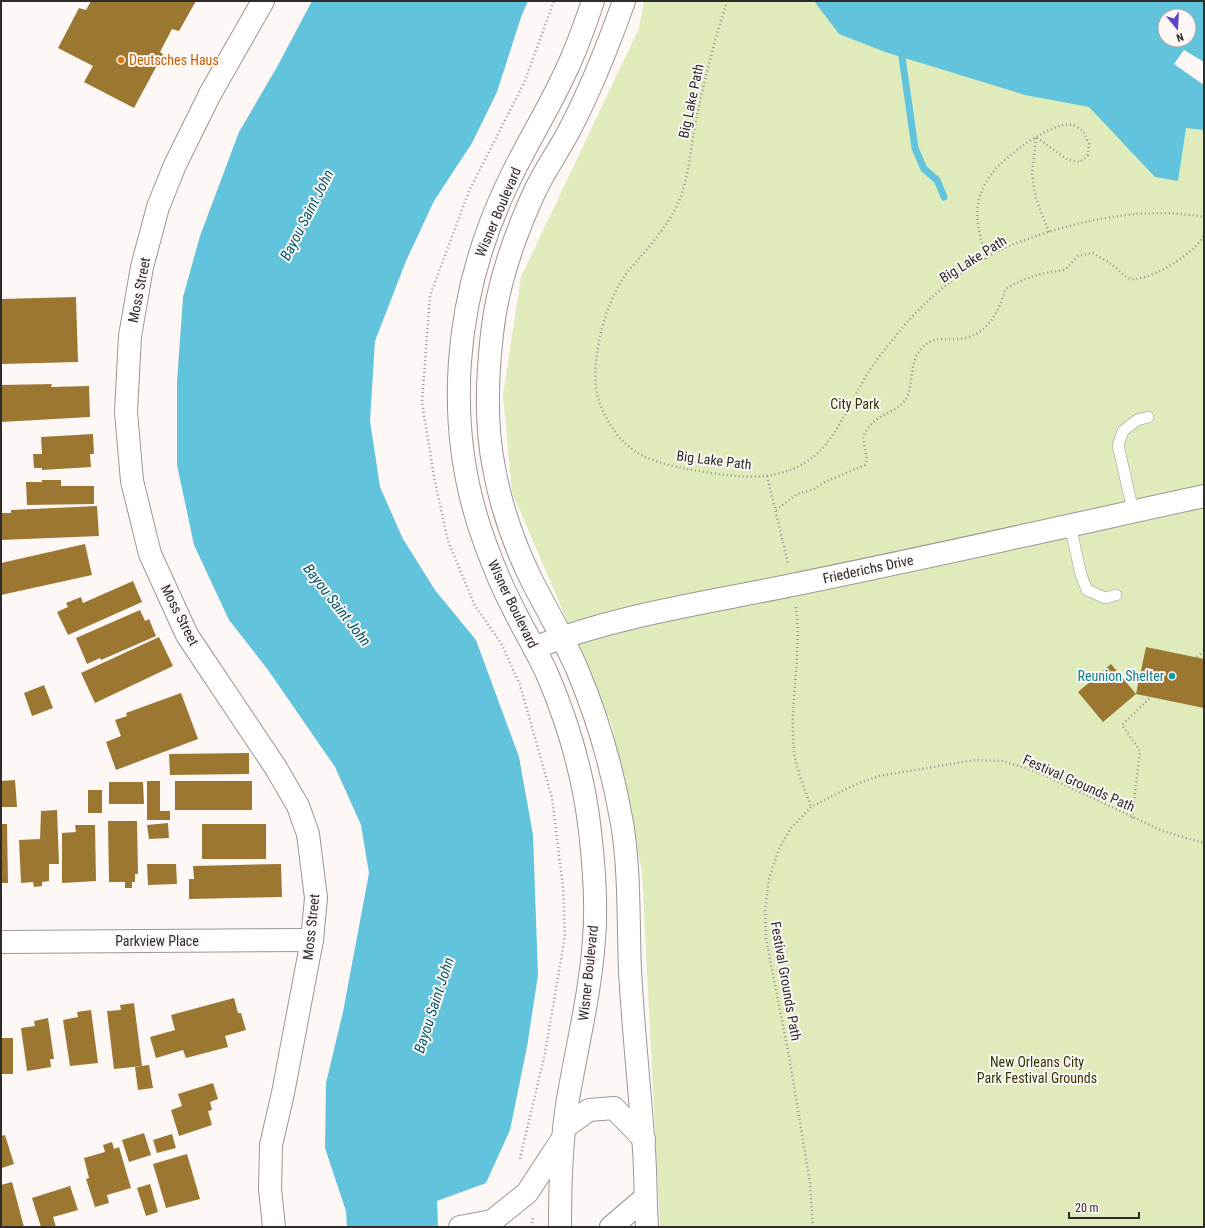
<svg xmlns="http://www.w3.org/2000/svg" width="1205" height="1228" font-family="'Roboto Condensed',sans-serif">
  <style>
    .green { fill: #dfebba; fill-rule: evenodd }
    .water { fill: #62c3dc; fill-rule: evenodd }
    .pier { fill: #fdf7f5 }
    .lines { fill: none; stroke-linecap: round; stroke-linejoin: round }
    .stream { stroke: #62c3dc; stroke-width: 7 }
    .building { fill: #9c7732 }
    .service-casing { stroke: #9b9694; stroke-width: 12 }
    .minor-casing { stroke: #9b9694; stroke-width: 24 }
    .tertiary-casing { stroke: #9b9694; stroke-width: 24 }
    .path { stroke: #989492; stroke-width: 2.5; stroke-dasharray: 1 3; stroke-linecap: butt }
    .service { stroke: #fff; stroke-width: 11 }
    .minor { stroke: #fff; stroke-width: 22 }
    .tertiary { stroke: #fff; stroke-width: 22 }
    .food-dot { fill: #e8710a; stroke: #fdf7f5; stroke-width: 1.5 }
    .culture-dot { fill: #0f9aa8; stroke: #fdf7f5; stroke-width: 1.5 }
    .labels { text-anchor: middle; stroke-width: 4; stroke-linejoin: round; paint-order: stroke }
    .food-label { font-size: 14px; fill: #c56008; stroke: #fdf7f5; text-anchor: start }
    .street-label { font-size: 14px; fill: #2f2d2c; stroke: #fdf7f5 }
    .park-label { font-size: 14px; fill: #2f3700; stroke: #fdf7f5 }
    .culture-label { font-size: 14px; fill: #0d838f; stroke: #fdf7f5; text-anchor: end }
    .water-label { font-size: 15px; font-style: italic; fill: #025a6b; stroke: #fdf7f5 }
  </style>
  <rect width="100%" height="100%" fill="#fdf7f5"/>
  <path class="green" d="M644 1H1204V1227H660L642 872 612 726 512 492 503 395 521 277 639 28ZM1165 16H1189V40H1165Z"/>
  <g class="water">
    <polygon points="312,1 528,1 521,17 497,92 472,143 434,201 406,261 375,341 370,421 380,487 403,539 435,590 476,640 519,757 533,835 538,975 527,1047 510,1130 486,1183 437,1201 438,1227 347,1227 346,1211 325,1148 326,1083 343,1012 369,873 361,825 335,767 268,670 229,620 194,545 177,465 177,382 183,297 200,236 239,132 277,67"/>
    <path d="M814 1H1204V130L1186 128 1178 181 1155 177 1089 107 1025 95 885 52 839 34ZM1165 16H1189V40H1165Z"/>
  </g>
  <polygon class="pier" points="1184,50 1204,62 1204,85 1174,64"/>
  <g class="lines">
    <polyline class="stream" points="902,57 915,148 924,169 937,180 944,197"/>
  </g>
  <g class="building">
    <polygon points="91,1 196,1 179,31 172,29 160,52 163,54 134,108 84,82 93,66 58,48 79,8 86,10"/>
    <polygon points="76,297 78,362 1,364 1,299"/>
    <polygon points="52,384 51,387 89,386 90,417 1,422 1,385"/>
    <polygon points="93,434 94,454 90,454 91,467 42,470 42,468 34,468 33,454 42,454 41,437"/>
    <polygon points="42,480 61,480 61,486 94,486 94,504 27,505 26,482 42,482"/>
    <polygon points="97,506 99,536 1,540 1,513 11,513 11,510"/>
    <polygon points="85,544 92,575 1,595 1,563"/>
    <polygon points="133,581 142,602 68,635 57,612 68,607 66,603 81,597 83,603"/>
    <polygon points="140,610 145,621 149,619 156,636 101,660 100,658 87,664 76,638"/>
    <polygon points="159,637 173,666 95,703 81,673"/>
    <polygon points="1146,647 1204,659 1204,708 1136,694"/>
    <polygon points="1111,664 1136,694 1103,722 1078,692"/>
    <polygon points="44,685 53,708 32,716 24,693"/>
    <polygon points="181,693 198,739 116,770 106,742 121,736 115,720 127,716 126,713"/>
    <polygon points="249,753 249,774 170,775 169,754"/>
    <polygon points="15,780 17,807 2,807 1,781"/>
    <polygon points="147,781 160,781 160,811 170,811 170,820 147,820"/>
    <rect x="175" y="781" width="77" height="29"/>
    <polygon points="109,782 143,782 144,804 109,804"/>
    <rect x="88" y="790" width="14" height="23"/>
    <polygon points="57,810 59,864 49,864 49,881 42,882 42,886 34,887 33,882 21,883 19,840 40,839 41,811"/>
    <polygon points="108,821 137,821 138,874 135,874 135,882 132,882 132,888 125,888 125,882 109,882"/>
    <polygon points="168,823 169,838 149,839 147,825"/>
    <polygon points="1,824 7,824 8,883 1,883"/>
    <rect x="202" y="824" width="64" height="35"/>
    <polygon points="75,825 95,825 96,881 62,883 62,833 76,832"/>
    <polygon points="147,864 176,864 177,884 148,885"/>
    <polygon points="281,864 282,897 189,899 189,879 194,879 193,866"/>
    <polygon points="234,998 238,1013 241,1013 246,1030 225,1036 228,1047 186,1058 183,1050 156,1058 150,1037 175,1030 171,1015"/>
    <polygon points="134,1003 142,1066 114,1069 107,1011 121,1010 120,1005"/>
    <polygon points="91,1010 98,1063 70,1066 63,1020 78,1017 77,1012"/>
    <polygon points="48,1018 54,1059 50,1059 51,1067 27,1071 21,1028 35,1026 34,1021"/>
    <rect x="1" y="1038" width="12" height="36"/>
    <polygon points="149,1065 153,1088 138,1090 135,1067"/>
    <polygon points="213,1083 218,1099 210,1102 212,1110 208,1111 212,1125 179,1136 171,1110 182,1106 178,1094"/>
    <polygon points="144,1133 151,1155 129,1162 122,1140"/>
    <polygon points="172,1134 176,1148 157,1153 153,1140"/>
    <polygon points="5,1135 14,1164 2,1168 1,1136"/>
    <polygon points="112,1142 114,1149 119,1147 131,1188 107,1195 109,1203 95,1207 86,1179 89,1178 84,1158 105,1152 103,1145"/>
    <polygon points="187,1154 200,1199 166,1208 153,1164"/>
    <polygon points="12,1182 24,1227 1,1227 1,1185"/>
    <polygon points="150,1184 158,1212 146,1216 137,1188"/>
    <polygon points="70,1186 78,1210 53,1217 56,1227 41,1227 32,1198"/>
  </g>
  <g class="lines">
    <g class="service-casing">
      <g id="service">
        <polyline points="1133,511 1118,445 1123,431 1137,420 1148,417"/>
        <polyline points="1070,525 1081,575 1087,590 1105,598 1116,595"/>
      </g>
    </g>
    <g class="minor-casing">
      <g id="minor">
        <polyline points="263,1 210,94 175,165 158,207 142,267 130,336 126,412 132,481 150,554 187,635 276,768 298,806 308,834 316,898 312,940 283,1093 271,1145 270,1189 274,1227"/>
        <path d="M534 648C616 615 706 603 792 585 930 557 1067 526 1204 496"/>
        <polyline points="1,942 312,940"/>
      </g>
    </g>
    <g class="tertiary-casing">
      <g id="tertiary">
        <path d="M624 1C608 46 591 89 569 131 558 152 544 171 534 193 514 237 497 285 492 334 487 378 485 424 494 468 501 507 515 547 533 583 548 612 564 639 577 669 597 716 613 772 622 823 630 872 628 922 630 971 633 1026 639 1082 643 1137 646 1167 645 1197 647 1227"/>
        <polyline points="565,1127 589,1110 614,1108 644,1139"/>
        <polyline points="460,1227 492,1221 527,1193 563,1138"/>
        <path d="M560 1227C560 1186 561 1145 567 1105 576 1050 590 996 594 940 597 905 594 866 590 831 584 779 569 725 548 676 538 653 524 631 513 608 502 587 493 565 485 543 442 426 454 298 506 187 524 148 547 112 565 73 576 50 585 25 593 1"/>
        <polyline points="611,1227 645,1198"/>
      </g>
    </g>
    <g class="path">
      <path d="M727 1C714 42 703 84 695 126 691 147 689 170 683 190 676 214 659 235 643 254 637 261 629 269 624 277 604 306 588 366 599 401 603 414 613 431 623 441 638 458 666 465 687 469 728 476 775 486 812 458 835 440 846 410 861 385 869 370 880 355 891 342 921 302 963 267 1009 246 1017 242 1027 240 1036 236 1090 218 1147 207 1204 217"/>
      <polyline points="1036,138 1032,174 1036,199 1049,232"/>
      <path d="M986 259C981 239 973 216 980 196 982 189 988 178 993 172 1005 157 1052 120 1073 125 1076 126 1080 129 1083 131L1089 144 1088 155 1080 162 1068 160 1036 137"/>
      <polyline points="767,476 788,563"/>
      <path d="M776 510 797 494 814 489 825 482 865 465 867 460 863 437C866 431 870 424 876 420 885 413 900 409 906 399 914 384 909 362 921 349 932 336 943 340 958 339 985 337 999 314 1005 289 1027 277 1040 273 1065 270L1078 256 1093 253C1099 257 1106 260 1111 264 1117 268 1122 275 1128 278 1146 285 1199 251 1204 234"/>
      <path d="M796 607C802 655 789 703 794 751 796 770 805 789 811 807"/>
      <polyline points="1197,657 1204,651"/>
      <polyline points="1132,818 1140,751 1122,725 1151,697"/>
      <polyline points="520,1159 545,1053 565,936 563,887 552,798 520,685 501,643 475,606 448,541 434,477 422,402 430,296 469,191 524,83 554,1"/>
      <polyline points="531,1227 533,1218"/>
      <polyline points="813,1227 810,1183 789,1056 766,939 765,910 769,879 779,849 791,828 811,807 852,786 879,776 975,760 1002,761 1035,771 1163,831 1204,843"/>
    </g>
    <use href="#service" class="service"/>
    <use href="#minor" class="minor"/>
    <use href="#tertiary" class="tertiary"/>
  </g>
  <circle class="food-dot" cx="121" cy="60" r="4"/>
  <circle class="culture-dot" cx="1172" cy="676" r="4"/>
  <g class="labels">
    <g class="food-label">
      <text x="129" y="65">Deutsches Haus</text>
    </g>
    <g class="street-label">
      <text transform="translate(691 101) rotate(-78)" y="5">Big Lake Path</text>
      <text transform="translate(498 212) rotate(-67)" y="5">Wisner Boulevard</text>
      <text transform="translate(973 259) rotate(-32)" y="5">Big Lake Path</text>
      <text transform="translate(139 290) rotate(-79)" y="5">Moss Street</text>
      <text transform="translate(714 460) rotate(7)" y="5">Big Lake Path</text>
      <text transform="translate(868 569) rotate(-12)" y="5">Friederichs Drive</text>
      <text transform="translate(513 604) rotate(64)" y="5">Wisner Boulevard</text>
      <text transform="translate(180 615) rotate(63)" y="5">Moss Street</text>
      <text transform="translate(1079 783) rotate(24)" y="5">Festival Grounds Path</text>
      <text transform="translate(311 927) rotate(-84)" y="5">Moss Street</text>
      <text x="157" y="946">Parkview Place</text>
      <text transform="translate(588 973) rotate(-84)" y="5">Wisner Boulevard</text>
      <text transform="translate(786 981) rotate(80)" y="5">Festival Grounds Path</text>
    </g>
    <g class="park-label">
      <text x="855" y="409">City Park</text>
      <text x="1037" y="1067">New Orleans City<tspan x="1037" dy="16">Park Festival Grounds</tspan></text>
    </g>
    <g class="culture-label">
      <text x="1164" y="681">Reunion Shelter</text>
    </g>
    <g class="water-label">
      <text transform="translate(307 215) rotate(-63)" y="5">Bayou Saint John</text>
      <text transform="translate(337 605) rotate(52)" y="5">Bayou Saint John</text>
      <text transform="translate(434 1005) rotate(-72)" y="5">Bayou Saint John</text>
    </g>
  </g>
  <rect width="1205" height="1228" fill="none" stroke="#2f2d2c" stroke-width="4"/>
  <g transform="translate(1177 28) rotate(162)"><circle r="19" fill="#fdf7f5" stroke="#aba6a5"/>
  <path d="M0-3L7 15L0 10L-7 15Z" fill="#5c45bd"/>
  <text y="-6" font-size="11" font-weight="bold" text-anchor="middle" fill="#2f2d2c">N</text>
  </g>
  <path d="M1069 1212v6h70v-6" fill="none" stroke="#2f2d2c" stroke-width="2"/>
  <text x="1075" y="1212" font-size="12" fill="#2f2d2c" stroke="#fdf7f5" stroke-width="3" paint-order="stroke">20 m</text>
</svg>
